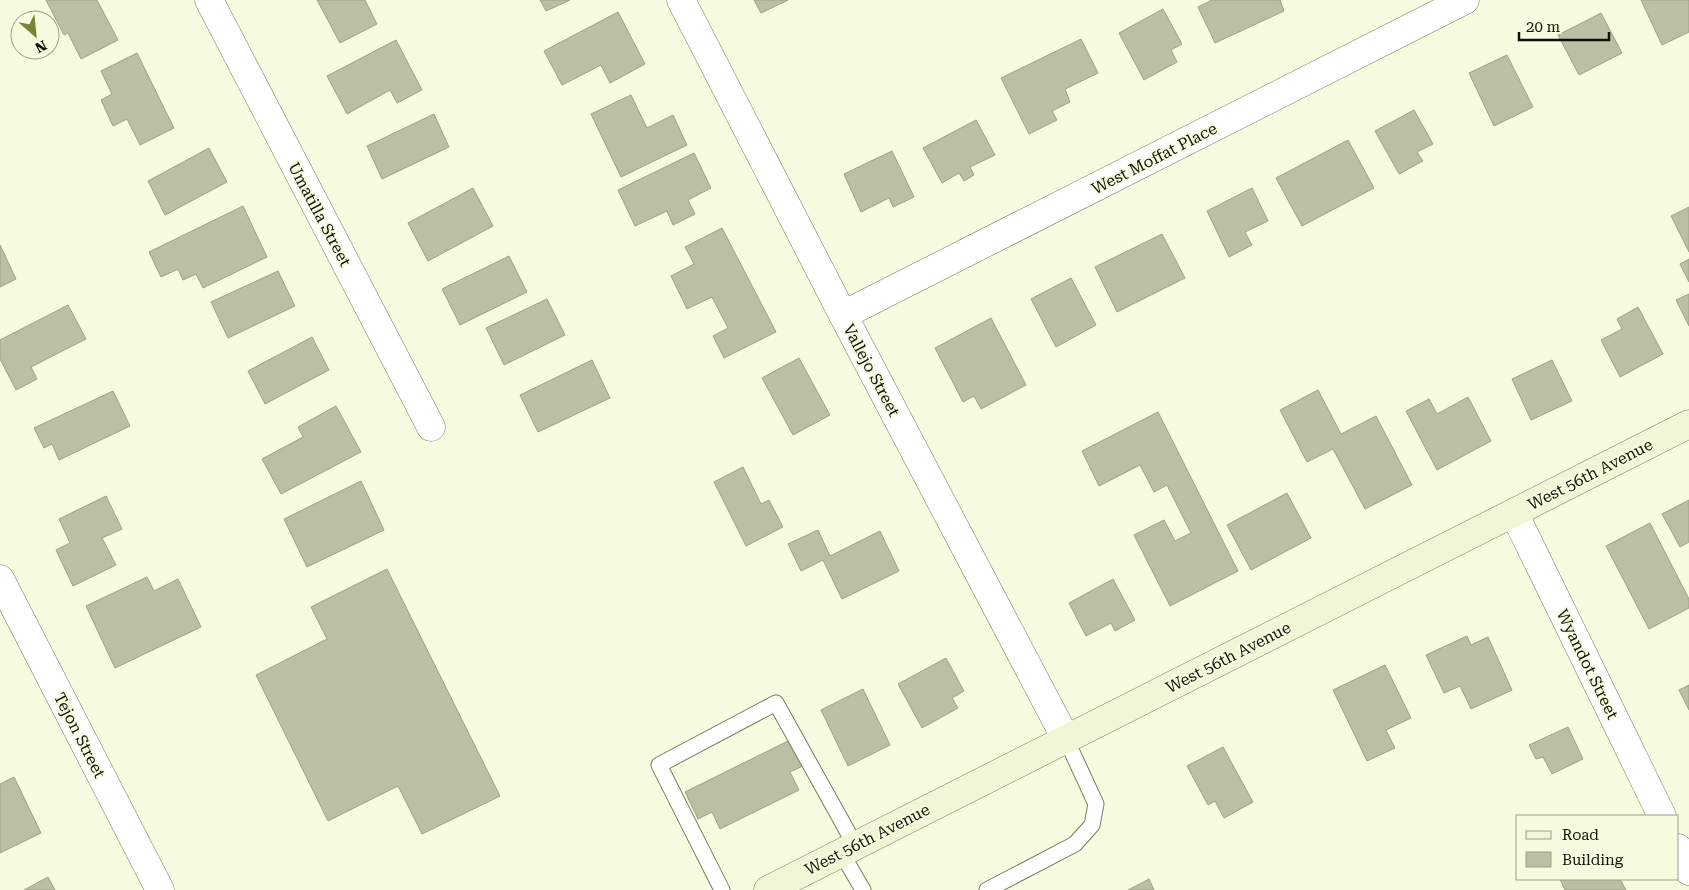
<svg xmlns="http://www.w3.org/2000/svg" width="1689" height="890" font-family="'Roboto Serif',serif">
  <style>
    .building { fill: #bac0a4; stroke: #9ca287 }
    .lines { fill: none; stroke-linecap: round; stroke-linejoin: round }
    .lane-casing { stroke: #767c62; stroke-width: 17 }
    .street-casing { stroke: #767c62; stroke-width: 29 }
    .secondary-casing { stroke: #767c62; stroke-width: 29 }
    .lane { stroke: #fff; stroke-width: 15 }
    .street { stroke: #fff; stroke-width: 28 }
    .secondary { stroke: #f1f6d6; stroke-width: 28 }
    .labels { text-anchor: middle; stroke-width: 4; stroke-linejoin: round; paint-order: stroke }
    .street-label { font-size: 16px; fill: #101208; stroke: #f6fcdf }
  </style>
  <rect width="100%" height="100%" fill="#f6fcdf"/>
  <g class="building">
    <polygon points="46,0 97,0 118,40 81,59 68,33 64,35"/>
    <polygon points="317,0 365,0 377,24 340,43"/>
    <polygon points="540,0 570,0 546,11"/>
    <polygon points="754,0 788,0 761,13"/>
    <polygon points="1212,0 1280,0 1284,11 1215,43 1198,7"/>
    <polygon points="1641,0 1689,0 1689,32 1662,45"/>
    <polygon points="1163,9 1182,44 1171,50 1177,62 1144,80 1119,33"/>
    <polygon points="618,12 645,64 610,83 601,65 562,85 544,51"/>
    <polygon points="1601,13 1622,53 1579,75 1558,35"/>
    <polygon points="1081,39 1098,73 1065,89 1070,102 1052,111 1057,120 1029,134 1001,78"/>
    <polygon points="396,40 422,90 397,103 390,90 347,114 327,76"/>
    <polygon points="137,53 174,128 140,145 127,119 113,126 101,100 112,94 101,71"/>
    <polygon points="1507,55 1533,107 1494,126 1469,73"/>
    <polygon points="631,95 647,128 673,115 687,145 621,177 591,114"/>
    <polygon points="1414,110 1433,144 1417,152 1423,161 1399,174 1375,131"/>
    <polygon points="434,114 449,147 382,179 367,146"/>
    <polygon points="976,120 995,155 970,167 974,175 964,181 959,173 942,183 923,148"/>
    <polygon points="1348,140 1374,188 1302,226 1276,178"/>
    <polygon points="209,148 227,182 165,215 148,181"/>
    <polygon points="892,151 914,197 893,207 889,198 861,212 844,174"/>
    <polygon points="694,153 711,188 688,200 695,214 673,225 667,211 635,226 618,190"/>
    <polygon points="473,188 493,226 428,261 408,223"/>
    <polygon points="1252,188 1268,221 1245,232 1252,245 1229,257 1207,211"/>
    <polygon points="243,206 267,257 203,288 196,274 183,280 178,269 161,277 149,252"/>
    <polygon points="1689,207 1689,252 1671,216"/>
    <polygon points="722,228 776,332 724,358 713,336 728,328 712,297 687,309 671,276 694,264 685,247"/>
    <polygon points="1162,234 1185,278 1117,312 1095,267"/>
    <polygon points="0,245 16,279 0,287"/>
    <polygon points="509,256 527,292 460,325 442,289"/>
    <polygon points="1689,259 1689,282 1680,264"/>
    <polygon points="278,271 295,306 228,338 211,302"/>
    <polygon points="1071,278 1096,325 1056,347 1031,299"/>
    <polygon points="1689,294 1689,326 1676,300"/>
    <polygon points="547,299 565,335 504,365 486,328"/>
    <polygon points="68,305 86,339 31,367 37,379 16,390 0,359 0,340"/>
    <polygon points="1638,307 1663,354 1620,377 1601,340 1622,329 1617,319"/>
    <polygon points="991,318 1026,385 981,409 974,396 963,402 935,348"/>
    <polygon points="312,337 329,370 265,404 248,371"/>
    <polygon points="799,358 830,415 793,435 762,378"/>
    <polygon points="592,360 610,398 538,432 520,395"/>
    <polygon points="1552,360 1572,401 1531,420 1512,379"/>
    <polygon points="1318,390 1341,434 1376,416 1412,485 1365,509 1333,449 1307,462 1280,410"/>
    <polygon points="113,391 130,426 59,460 52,444 44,448 34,428"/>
    <polygon points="1468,397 1491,441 1437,470 1406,411 1429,399 1437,414"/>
    <polygon points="336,406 361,452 281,494 262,459 303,437 298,427"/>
    <polygon points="1158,412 1238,571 1170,606 1134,535 1164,520 1175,541 1191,533 1167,485 1154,492 1140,465 1099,486 1082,451"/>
    <polygon points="743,467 761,504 769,500 783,527 746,546 714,482"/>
    <polygon points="361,481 384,530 307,567 284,519"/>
    <polygon points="1287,493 1311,538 1251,570 1227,525"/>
    <polygon points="106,496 122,529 102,538 116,565 73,586 56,550 70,543 59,519"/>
    <polygon points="1689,500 1689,542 1680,547 1662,514"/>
    <polygon points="1650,523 1689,599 1689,608 1649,629 1606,546"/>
    <polygon points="818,530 830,556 880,531 899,571 842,599 823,560 801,571 788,544"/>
    <polygon points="387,569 500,796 422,834 398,786 328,821 256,675 327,639 311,607"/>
    <polygon points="147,577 154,591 178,579 201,627 115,668 86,606"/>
    <polygon points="1113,579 1135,620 1115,631 1111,623 1086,636 1069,603"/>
    <polygon points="1467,636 1471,645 1488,637 1512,690 1471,709 1460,686 1444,693 1426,655"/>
    <polygon points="946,658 964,691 952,698 958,708 922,728 898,684"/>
    <polygon points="1385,665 1411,718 1386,730 1395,748 1367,761 1333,690"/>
    <polygon points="1689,685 1689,710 1679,690"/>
    <polygon points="863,689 890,745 848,766 821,710"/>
    <polygon points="1568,727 1583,759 1552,774 1543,757 1536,759 1529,745"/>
    <polygon points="792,739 805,765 790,772 799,790 720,829 712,812 698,819 685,792"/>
    <polygon points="1223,747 1253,802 1224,818 1215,801 1208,805 1187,766"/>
    <polygon points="14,777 41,833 0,853 0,784"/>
    <polygon points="48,877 55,890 24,890"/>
    <polygon points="1149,879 1154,890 1128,890"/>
    <polygon points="1560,879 1620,879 1626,890 1565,890"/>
  </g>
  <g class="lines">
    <g class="lane-casing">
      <g id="lane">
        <polyline points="841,852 863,890"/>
        <polyline points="722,890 659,765 776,703 855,845"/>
        <polyline points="987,890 1075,844 1092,825 1096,804 1066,739"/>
      </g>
    </g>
    <g class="street-casing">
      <g id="street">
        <polyline points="209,0 431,427"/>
        <polyline points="681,0 843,315 1066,739"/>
        <polyline points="843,315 1465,0"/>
        <polyline points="1514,513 1662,816"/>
        <polyline points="0,579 160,890"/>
        <polyline points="1678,848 1689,871"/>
      </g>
    </g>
    <g class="secondary-casing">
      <polyline id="secondary" points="768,890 1689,424"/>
    </g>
    <use href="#lane" class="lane"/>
    <use href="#street" class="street"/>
    <use href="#secondary" class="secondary"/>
  </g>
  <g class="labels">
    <g class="street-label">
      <text transform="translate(1154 158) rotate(-27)" y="6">West Moffat Place</text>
      <text transform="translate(320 214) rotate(62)" y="6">Umatilla Street</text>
      <text transform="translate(872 370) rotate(62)" y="6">Vallejo Street</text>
      <text transform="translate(1590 474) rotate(-27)" y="6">West 56th Avenue</text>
      <text transform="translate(1228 657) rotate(-27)" y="6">West 56th Avenue</text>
      <text transform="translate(1588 664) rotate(64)" y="6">Wyandot Street</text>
      <text transform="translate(80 735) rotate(63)" y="6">Tejon Street</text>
      <text transform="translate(867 839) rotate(-27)" y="6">West 56th Avenue</text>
    </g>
  </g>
  <rect x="1516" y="815" width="162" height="65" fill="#f6fcdf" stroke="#9a9e89"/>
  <rect x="1526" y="831" width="25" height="8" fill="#f1f6d6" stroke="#9a9e89"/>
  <text x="1562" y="840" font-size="15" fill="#101208">Road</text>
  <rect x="1526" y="852" width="25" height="15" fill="#bac0a4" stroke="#9a9e89"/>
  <text x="1562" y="865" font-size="15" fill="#101208">Building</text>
  <g transform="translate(35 35) rotate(153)"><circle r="24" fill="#f6fcdf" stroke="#9a9e89"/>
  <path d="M0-4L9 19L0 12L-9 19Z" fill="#778533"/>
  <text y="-8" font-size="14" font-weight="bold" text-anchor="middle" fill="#101208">N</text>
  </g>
  <path d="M1519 32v8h90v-8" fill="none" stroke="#101208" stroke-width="2.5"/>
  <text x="1526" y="32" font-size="15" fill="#101208" stroke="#f6fcdf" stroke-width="4" paint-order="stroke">20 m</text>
</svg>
